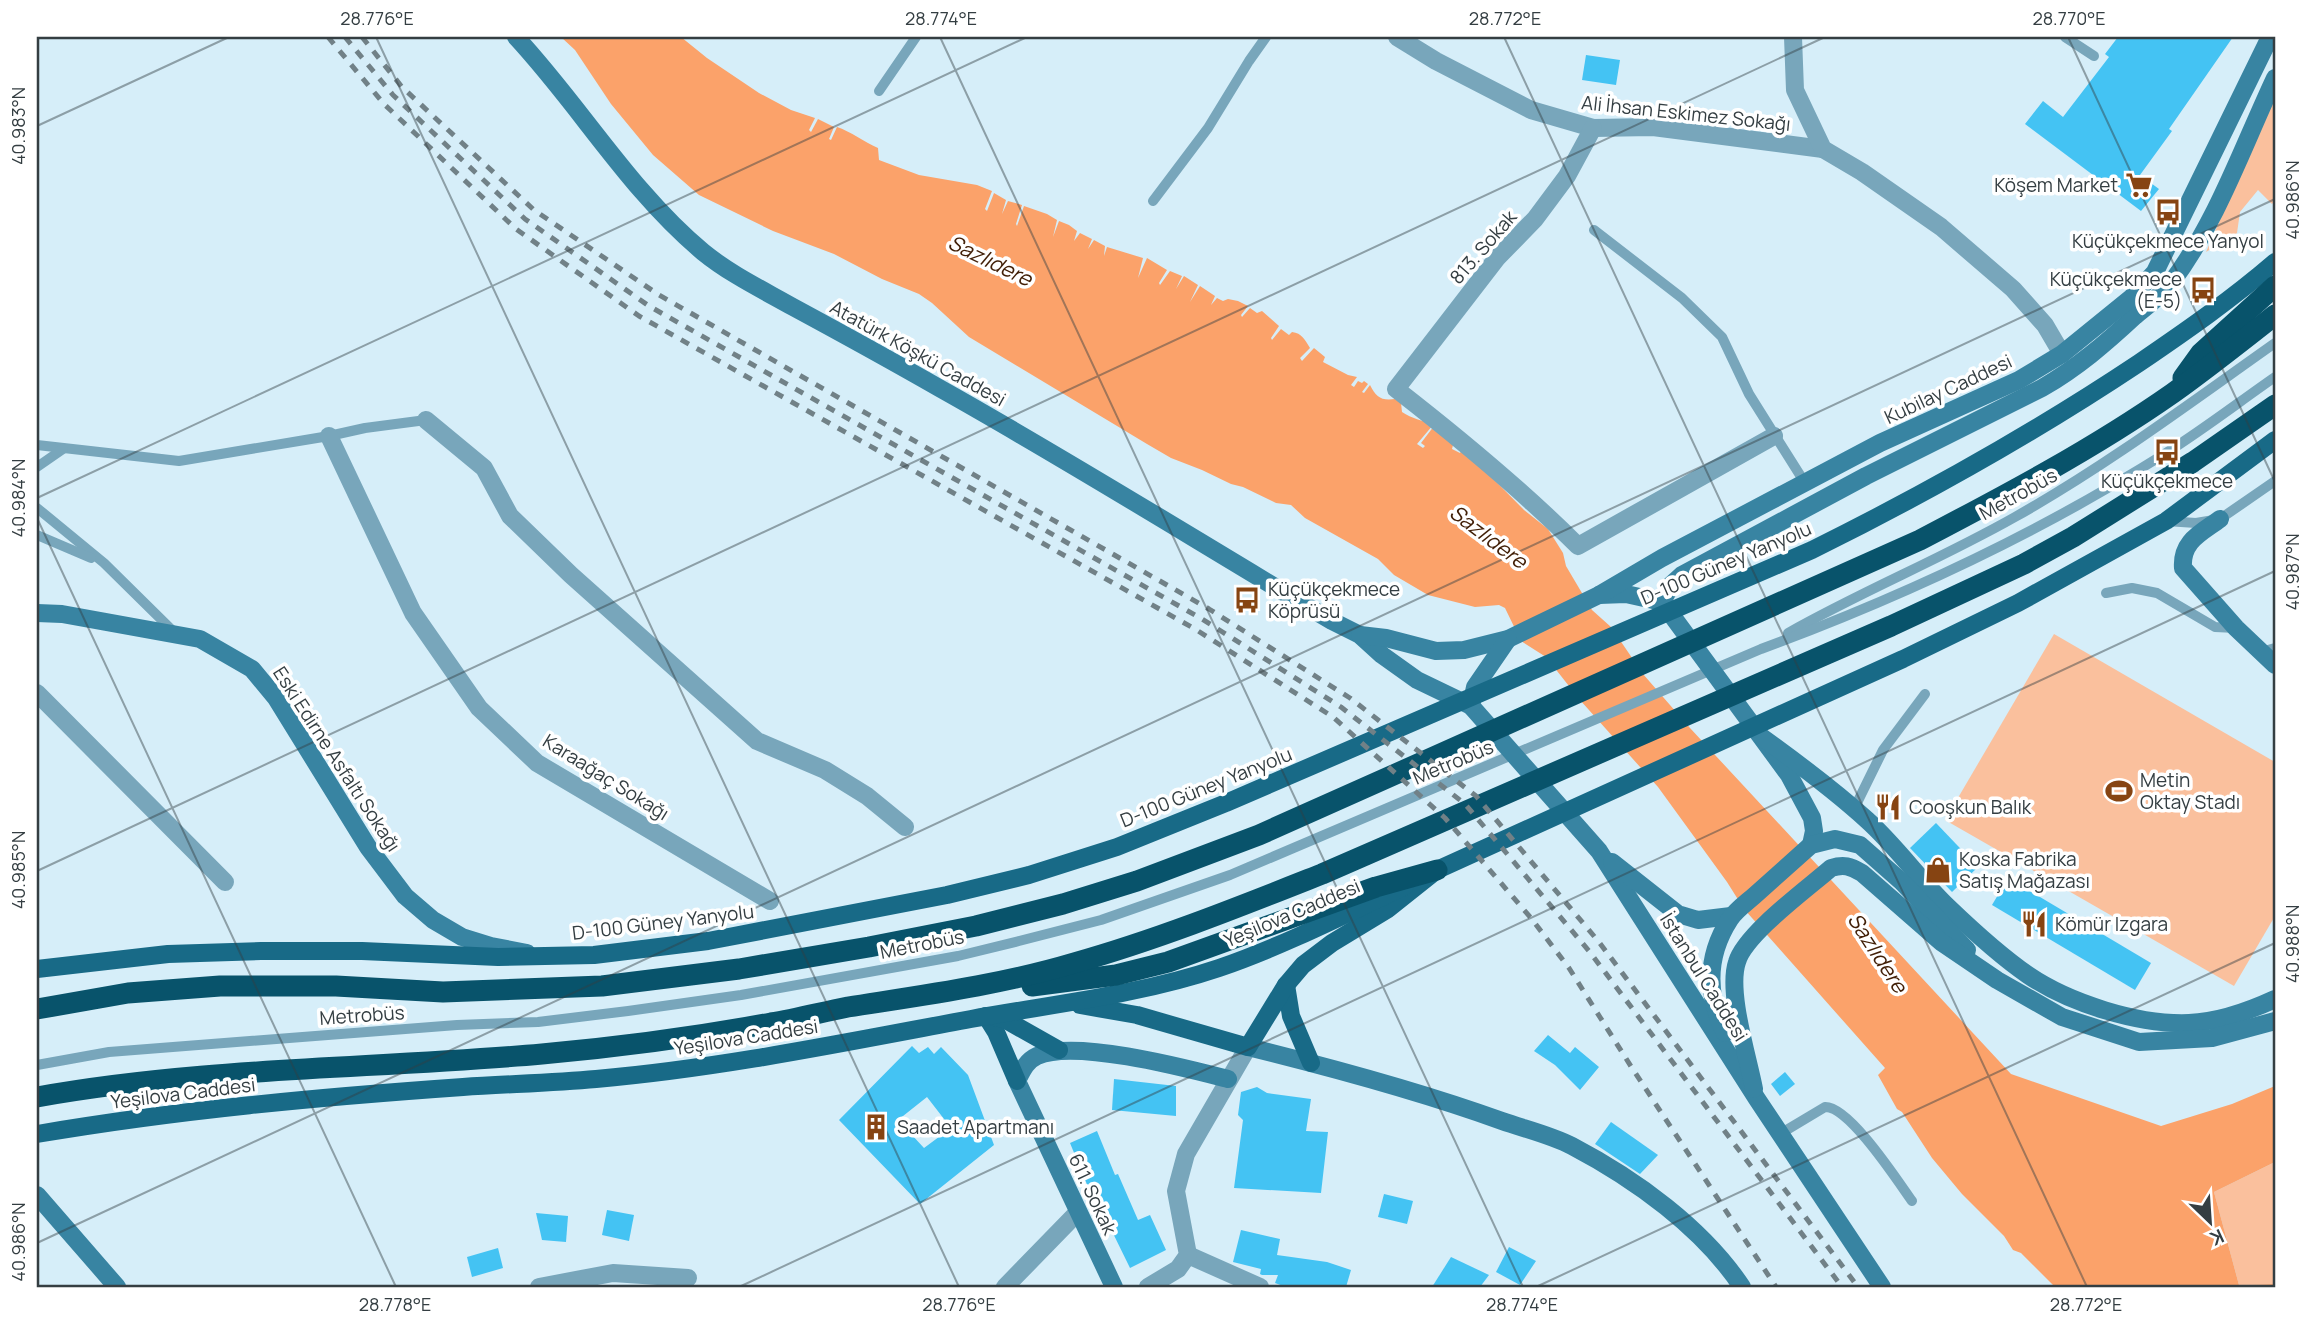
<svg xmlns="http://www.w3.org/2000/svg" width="2312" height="1324" font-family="Manrope,sans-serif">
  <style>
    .green { fill: #fac09d }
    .water { fill: #fba26a }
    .building { fill: #44c3f3; fill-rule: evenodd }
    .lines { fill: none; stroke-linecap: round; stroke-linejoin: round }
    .lane { stroke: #78a6bb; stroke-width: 10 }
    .street { stroke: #78a6bb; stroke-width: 18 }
    .secondary { stroke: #3884a2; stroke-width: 18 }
    .primary { stroke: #186a87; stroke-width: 18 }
    .highway { stroke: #08536b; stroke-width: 21 }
    .rail { stroke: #718187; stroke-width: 5; stroke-dasharray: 9 9; stroke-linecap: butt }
    .ticks { fill: none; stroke: #343e42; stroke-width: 2; stroke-opacity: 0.45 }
    .labels { text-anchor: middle; stroke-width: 7; stroke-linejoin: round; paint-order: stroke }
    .street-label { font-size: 19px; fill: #343e42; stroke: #fff }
    .poi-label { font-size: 19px; fill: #343e42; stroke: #fff; text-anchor: start }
    .water-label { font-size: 21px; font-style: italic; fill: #422008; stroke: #fff }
    .neatline { fill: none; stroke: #343e42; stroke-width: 2.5 }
    .ticks-label { font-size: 18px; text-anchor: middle; fill: #343e42 }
  </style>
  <rect width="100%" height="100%" fill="#d6eef9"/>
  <g class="green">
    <polygon points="2275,93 2275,200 2272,204 2258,190 2240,212 2237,233 2206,252"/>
    <polygon points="2054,634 2275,762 2275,916 2234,986 1945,820"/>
    <polygon points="2275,1162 2275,1284 2239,1285 2214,1192"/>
  </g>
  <path class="water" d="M561 37H681L707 58 759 93 791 110 815 118 809 130 811 132 818 119 834 127 829 139 831 140 837 127C850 131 864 142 878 148L879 160 919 175 977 185 992 191 985 209 987 211 994 193 1006 200 1002 214 1008 201 1022 205 1016 224 1017 226 1024 206 1047 214 1057 220 1053 237 1059 221 1069 225 1077 231 1074 241 1080 233 1092 239 1088 249 1094 240 1105 246 1104 256 1107 247 1143 258 1138 278 1147 258 1167 270 1159 283 1160 285 1170 271 1182 276 1176 289 1184 276 1198 285 1190 302 1200 286 1215 296 1211 305 1217 298 1223 301 1228 299 1238 301 1248 306 1241 315 1242 317 1250 308 1257 313 1262 311 1279 326 1271 338 1272 340 1281 329 1289 335 1292 332C1302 333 1305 340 1310 348L1300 358 1302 361 1314 348 1325 357 1323 362 1348 375 1357 377 1351 385 1354 387 1358 381 1362 383 1364 381 1368 384 1362 392 1364 393 1370 385C1376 397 1381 401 1395 399L1401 403 1402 412C1412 419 1422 420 1433 425L1417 444 1423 448 1425 446 1421 443 1434 426 1454 441 1452 449 1460 453 1463 448 1524 510 1548 529 1563 553 1566 566 1592 610 1611 627 1643 674 1690 728 2011 1074 2161 1126 2232 1104 2275 1086V1162L2214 1192 2239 1285 2275 1284V1287H2055L2021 1253 2013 1250 2004 1236 1962 1194 1932 1158 1902 1112 1897 1109 1878 1075 1885 1068 1744 909 1727 882 1658 787 1580 700 1546 657 1521 641 1505 608 1499 605 1475 607 1428 595 1394 575 1378 559 1305 518 1291 505 1276 503 1243 487 1231 484 1202 470 1171 458 1147 444 969 337 932 303 919 294 882 279 834 254 773 231 699 195 653 155 611 104 575 50Z"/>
  <g class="building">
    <polygon points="2118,37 2233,37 2169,129 2172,131 2140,175 2159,189 2141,211 2025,124 2043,101 2063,117 2109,57 2105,54"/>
    <polygon points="1586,55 1620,60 1616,85 1582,80"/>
    <polygon points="1936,823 1978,867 1952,892 1910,848"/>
    <polygon points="2008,878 2151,963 2135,990 1992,905"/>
    <polygon points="1548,1035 1570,1053 1575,1047 1599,1067 1580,1090 1555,1065 1534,1051"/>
    <path d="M912 1046 919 1053 928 1047 934 1054 941 1047 968 1075 994 1145 920 1204 839 1120ZM927 1097 951 1128 924 1148 898 1120Z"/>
    <polygon points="1785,1072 1795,1084 1780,1096 1771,1084"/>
    <polygon points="1114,1079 1176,1086 1176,1116 1112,1110"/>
    <polygon points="1257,1087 1267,1093 1311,1099 1306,1131 1328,1132 1321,1193 1234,1188 1243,1120 1238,1115 1241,1092"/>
    <polygon points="1611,1122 1658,1155 1640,1174 1595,1144"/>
    <polygon points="1097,1131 1115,1175 1118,1174 1138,1220 1150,1215 1166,1250 1130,1268 1106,1219 1102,1221 1070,1143"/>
    <polygon points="1384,1194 1413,1201 1407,1224 1378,1217"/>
    <polygon points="607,1210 634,1215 629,1241 602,1235"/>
    <polygon points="536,1213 568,1216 566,1242 542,1240"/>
    <polygon points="1241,1230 1280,1239 1277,1255 1327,1262 1351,1270 1346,1287 1286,1287 1275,1283 1278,1275 1262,1275 1260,1274 1261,1269 1233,1262"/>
    <polygon points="1509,1247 1536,1261 1520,1285 1496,1272"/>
    <polygon points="498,1248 503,1268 472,1277 467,1257"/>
    <polygon points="1451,1257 1489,1275 1480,1287 1432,1287"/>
  </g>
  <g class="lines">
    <g class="lane">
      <polyline points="2065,37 2094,56"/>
      <polyline points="879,91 916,37"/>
      <polyline points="1153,201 1208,128 1249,61 1266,37"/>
      <polyline points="1594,230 1682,298 1722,337 1749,394 1805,483"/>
      <polyline points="37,445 179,461 329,436 365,428 426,420"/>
      <polyline points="37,467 63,449"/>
      <polyline points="37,508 104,563 175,633"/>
      <polyline points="2166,521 2196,523 2220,519 2275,481"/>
      <polyline points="37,535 91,558"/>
      <polyline points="2106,593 2132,588 2157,593 2215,627 2236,628"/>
      <path d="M1788 633C1862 591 1941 559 2015 517 2106 466 2190 403 2275 343"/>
      <polyline points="2261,652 2275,648"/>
      <polyline points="1854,809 1883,750 1925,694"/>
      <path d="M37 1065 109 1052 457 1025 538 1022 628 1011 741 995 958 956 1019 941 1101 920 1230 875 1761 649C1902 597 2039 533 2166 453 2204 429 2239 402 2275 377"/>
      <path d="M1780 1134 1825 1107C1849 1106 1897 1180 1912 1201"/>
    </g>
    <g class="street">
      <polyline points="1397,37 1436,61 1531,110 1593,128 1653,127 1823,149"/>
      <polyline points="1793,37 1795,90 1823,149 1862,172 1941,227 2013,289 2045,325 2062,354"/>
      <path d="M1593 128 1567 176 1535 219 1497 258 1396 389C1459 438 1521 489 1578 546L1774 436"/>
      <polyline points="426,420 484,468 510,516 571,575 757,741 825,770 867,796 905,827"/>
      <polyline points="329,436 413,613 479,708 537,763 770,901"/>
      <polyline points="37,693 225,882"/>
      <polyline points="1188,1255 1260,1287"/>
      <polyline points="539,1287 613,1273 688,1278"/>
      <polyline points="1005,1287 1078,1212"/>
      <polyline points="1148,1287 1178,1269 1188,1255 1176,1191 1186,1154 1248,1047"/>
    </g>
    <g class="secondary">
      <path d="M516 37C581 107 629 190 703 252 730 274 763 290 793 307 843 334 892 361 941 389 1073 463 1202 544 1332 621L1360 635 1382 655 1417 680 1471 706 1599 851 1757 1099 1882 1287"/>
      <path d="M2220 519C2201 533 2181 541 2183 568L2236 628 2275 665"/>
      <polyline points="1599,595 1626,594 1662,602 1789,775 1812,818 1814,831 1811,845"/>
      <path d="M1662 602 1671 585 1682 575 1866 476 2042 388C2077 368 2106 343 2135 316 2147 306 2161 296 2171 283 2217 222 2243 146 2275 78"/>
      <polyline points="37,613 62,614 200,639 252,669 276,698 368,847 405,896 433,920 462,937 491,946 527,953"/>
      <polyline points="1360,635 1386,638 1436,651 1464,650 1508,639 1599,595 1662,558 1880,443 2019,380 2062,354 2131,298 2155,272 2270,37"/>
      <polyline points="1471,706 1475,687 1508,639"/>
      <path d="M1763 738C1799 764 1835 791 1867 820 1896 846 1919 879 1947 906 1972 930 1999 955 2028 975 2069 1003 2138 1025 2189 1023 2218 1022 2249 1011 2275 999"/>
      <polyline points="1612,862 1678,914 1698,920 1731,916"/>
      <path d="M1725 1033C1706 994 1706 956 1730 919 1736 910 1746 903 1754 896 1773 879 1792 862 1811 845L1835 839 1860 845 1902 882 1967 950"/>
      <path d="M1248 1047C1333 1068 1419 1091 1502 1121 1525 1129 1551 1135 1572 1146 1635 1179 1703 1228 1742 1287"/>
      <path d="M1754 1089C1748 1057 1727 992 1737 962 1745 934 1807 889 1831 868 1844 864 1850 866 1862 873L1941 942 1997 980 2062 1017 2139 1042 2212 1038 2275 1021"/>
      <polyline points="37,1195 117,1287"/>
      <path d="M1114 1287 1017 1081C1022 1071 1026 1061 1037 1056 1075 1039 1185 1068 1228 1079"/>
    </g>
    <g class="primary">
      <path d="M37 969 168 954 261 951H362L498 957 594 955 708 941 947 895 1029 875 1117 847 1226 803 1812 550C1925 494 2034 433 2139 363 2186 331 2232 299 2275 262"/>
      <polyline points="1286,985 1291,1016 1311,1063"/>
      <polyline points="1080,1005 1137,1015 1248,1047 1286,985 1303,965 1332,943 1388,909 1437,870 1903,659 2018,603 2166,521 2275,440"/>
      <polyline points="986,1016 996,1032 1017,1081"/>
      <polyline points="993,1017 1004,1019 1059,1050"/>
      <path d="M37 1134C178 1110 320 1097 463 1087 507 1084 552 1083 596 1079 722 1068 847 1042 971 1019 1053 1004 1139 995 1219 968 1283 946 1344 915 1405 886"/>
    </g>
    <g class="highway">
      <polyline points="2183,378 2201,353 2275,286"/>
      <polyline points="1032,986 1116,975 1168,962 1376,887 1437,870"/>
      <path d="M37 1009 128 993 220 986H336L443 992 602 986 739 969 869 947 976 926 1063 904 1137 881 1259 835 1920 540C2006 495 2093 449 2173 393 2208 368 2242 341 2275 315"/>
      <path d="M37 1097C203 1067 374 1069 542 1054 619 1047 695 1037 771 1023 797 1019 822 1012 848 1007 924 995 1000 985 1074 963 1159 939 1241 906 1322 874L1891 626 2024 564 2073 537 2193 462 2275 405"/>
    </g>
    <g class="rail">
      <polyline points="328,37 384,104 516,229 639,316 1195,629 1333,717 1445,818 1531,918 1569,968 1632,1068 1776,1287"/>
      <polyline points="345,37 393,95 525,219 649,306 1202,619 1341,707 1465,804 1589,951 1842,1287"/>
      <polyline points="362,37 402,87 534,210 659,295 1209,609 1350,698 1476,796 1599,942 1858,1287"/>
    </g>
  </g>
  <path class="ticks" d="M376 37 959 1287M940 37 1523 1287M1504 37 2087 1287M2068 37 2275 482M37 126 229 37M37 498 1027 37M37 518 396 1287M37 871 1825 37M37 1243 2275 199M739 1287 2275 571M1536 1287 2275 943"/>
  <defs>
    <g id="supermarket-bare" transform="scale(2.1)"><path d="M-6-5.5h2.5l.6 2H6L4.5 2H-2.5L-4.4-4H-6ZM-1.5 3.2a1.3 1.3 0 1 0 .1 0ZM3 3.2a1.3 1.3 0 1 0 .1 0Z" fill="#864412" stroke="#fff" stroke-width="2.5" paint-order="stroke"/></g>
    <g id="bus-bare" transform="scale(2.1)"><path d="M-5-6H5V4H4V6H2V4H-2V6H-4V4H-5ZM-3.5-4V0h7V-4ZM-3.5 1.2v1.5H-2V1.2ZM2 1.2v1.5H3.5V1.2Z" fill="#864412" stroke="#fff" stroke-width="2.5" paint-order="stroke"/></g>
    <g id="stadium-bare" transform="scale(2.1)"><path d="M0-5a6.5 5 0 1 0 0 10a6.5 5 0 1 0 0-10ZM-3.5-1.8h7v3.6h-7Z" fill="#864412" stroke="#fff" stroke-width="2.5" paint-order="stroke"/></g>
    <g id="restaurant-bare" transform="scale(2.1)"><path d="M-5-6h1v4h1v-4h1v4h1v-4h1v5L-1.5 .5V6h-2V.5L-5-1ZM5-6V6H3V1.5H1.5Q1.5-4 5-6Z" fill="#864412" stroke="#fff" stroke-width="2.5" paint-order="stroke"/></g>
    <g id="shop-bare" transform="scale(2.1)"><path d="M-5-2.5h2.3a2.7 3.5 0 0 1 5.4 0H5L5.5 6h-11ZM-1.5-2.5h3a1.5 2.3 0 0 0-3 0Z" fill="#864412" stroke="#fff" stroke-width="2.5" paint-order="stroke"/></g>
    <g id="building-bare" transform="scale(2.1)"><path d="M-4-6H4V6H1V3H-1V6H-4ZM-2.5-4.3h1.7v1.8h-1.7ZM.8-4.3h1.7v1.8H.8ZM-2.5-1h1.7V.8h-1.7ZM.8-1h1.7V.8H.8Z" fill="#864412" stroke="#fff" stroke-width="2.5" paint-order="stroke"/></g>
  </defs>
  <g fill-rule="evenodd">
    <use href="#supermarket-bare" x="2139" y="185"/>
    <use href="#bus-bare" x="2168" y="212"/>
    <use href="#bus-bare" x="2203" y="290"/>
    <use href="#bus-bare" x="2167" y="452"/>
    <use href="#bus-bare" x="1247" y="600"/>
    <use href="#stadium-bare" x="2119" y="791"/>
    <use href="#restaurant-bare" x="1888" y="807"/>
    <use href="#shop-bare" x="1938" y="870"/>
    <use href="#restaurant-bare" x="2034" y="924"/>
    <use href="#building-bare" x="876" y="1127"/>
  </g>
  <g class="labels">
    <g class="street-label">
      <text transform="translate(1686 113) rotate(6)" y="7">Ali İhsan Eskimez Sokağı</text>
      <text transform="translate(1483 247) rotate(-49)" y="7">813. Sokak</text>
      <text transform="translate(918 353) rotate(29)" y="7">Atatürk Köşkü Caddesi</text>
      <text transform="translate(1948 389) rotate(-25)" y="7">Kubilay Caddesi</text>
      <text transform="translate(2018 494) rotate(-29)" y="7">Metrobüs</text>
      <text transform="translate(1726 563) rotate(-23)" y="7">D-100 Güney Yanyolu</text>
      <text transform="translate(337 759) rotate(57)" y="7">Eski Edirne Asfaltı Sokağı</text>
      <text transform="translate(1453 762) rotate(-23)" y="7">Metrobüs</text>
      <text transform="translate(606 777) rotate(32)" y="7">Karaağaç Sokağı</text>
      <text transform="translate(1206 787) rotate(-22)" y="7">D-100 Güney Yanyolu</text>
      <text transform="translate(1292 913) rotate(-23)" y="7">Yeşilova Caddesi</text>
      <text transform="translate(663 922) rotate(-7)" y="7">D-100 Güney Yanyolu</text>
      <text transform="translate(922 944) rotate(-11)" y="7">Metrobüs</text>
      <text transform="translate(1704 977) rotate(58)" y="7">İstanbul Caddesi</text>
      <text transform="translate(362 1015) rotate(-4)" y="7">Metrobüs</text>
      <text transform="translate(746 1037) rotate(-9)" y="7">Yeşilova Caddesi</text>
      <text transform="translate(183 1093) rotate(-7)" y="7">Yeşilova Caddesi</text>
      <text transform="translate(1093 1194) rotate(65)" y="7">611. Sokak</text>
    </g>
    <g class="poi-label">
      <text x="2118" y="192" text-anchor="end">Köşem Market</text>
      <text x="2168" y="248" text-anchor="middle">Küçükçekmece Yanyol</text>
      <text x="2182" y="286" text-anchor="end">Küçükçekmece<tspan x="2182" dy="22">(E-5)</tspan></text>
      <text x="2167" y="488" text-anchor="middle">Küçükçekmece</text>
      <text x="1268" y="596">Küçükçekmece<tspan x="1268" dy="22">Köprüsü</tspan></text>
      <text x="2140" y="787">Metin<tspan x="2140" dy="22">Oktay Stadı</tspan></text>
      <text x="1909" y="814">Cooşkun Balık</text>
      <text x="1959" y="866">Koska Fabrika<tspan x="1959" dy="22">Satış Mağazası</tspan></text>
      <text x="2055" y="931">Kömür Izgara</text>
      <text x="897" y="1134">Saadet Apartmanı</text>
    </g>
    <g class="water-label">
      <text transform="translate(990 261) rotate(26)" y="7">Sazlıdere</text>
      <text transform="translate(1488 537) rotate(37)" y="7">Sazlıdere</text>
      <text transform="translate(1877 953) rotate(57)" y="7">Sazlıdere</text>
    </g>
  </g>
  <rect width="2312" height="1324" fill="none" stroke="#ffffff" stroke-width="77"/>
  <g transform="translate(2210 1222) rotate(155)" stroke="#ffffff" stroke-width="5" paint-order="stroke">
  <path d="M0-5L12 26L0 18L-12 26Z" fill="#343e42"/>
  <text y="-10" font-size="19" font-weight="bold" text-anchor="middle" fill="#343e42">K</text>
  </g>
  <rect x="38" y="38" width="2236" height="1248" class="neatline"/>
  <g class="ticks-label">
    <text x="377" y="25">28.776°E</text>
    <text x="941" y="25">28.774°E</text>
    <text x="1505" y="25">28.772°E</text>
    <text x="2069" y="25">28.770°E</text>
    <text transform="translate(19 126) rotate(-90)" y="6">40.983°N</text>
    <text transform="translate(2293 200) rotate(-90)" y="6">40.986°N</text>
    <text transform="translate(19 498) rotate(-90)" y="6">40.984°N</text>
    <text transform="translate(2293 572) rotate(-90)" y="6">40.987°N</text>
    <text transform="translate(19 870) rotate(-90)" y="6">40.985°N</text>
    <text transform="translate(2293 944) rotate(-90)" y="6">40.988°N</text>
    <text transform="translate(19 1242) rotate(-90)" y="6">40.986°N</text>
    <text x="395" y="1311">28.778°E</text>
    <text x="959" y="1311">28.776°E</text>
    <text x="1522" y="1311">28.774°E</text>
    <text x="2086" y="1311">28.772°E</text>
  </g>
</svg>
